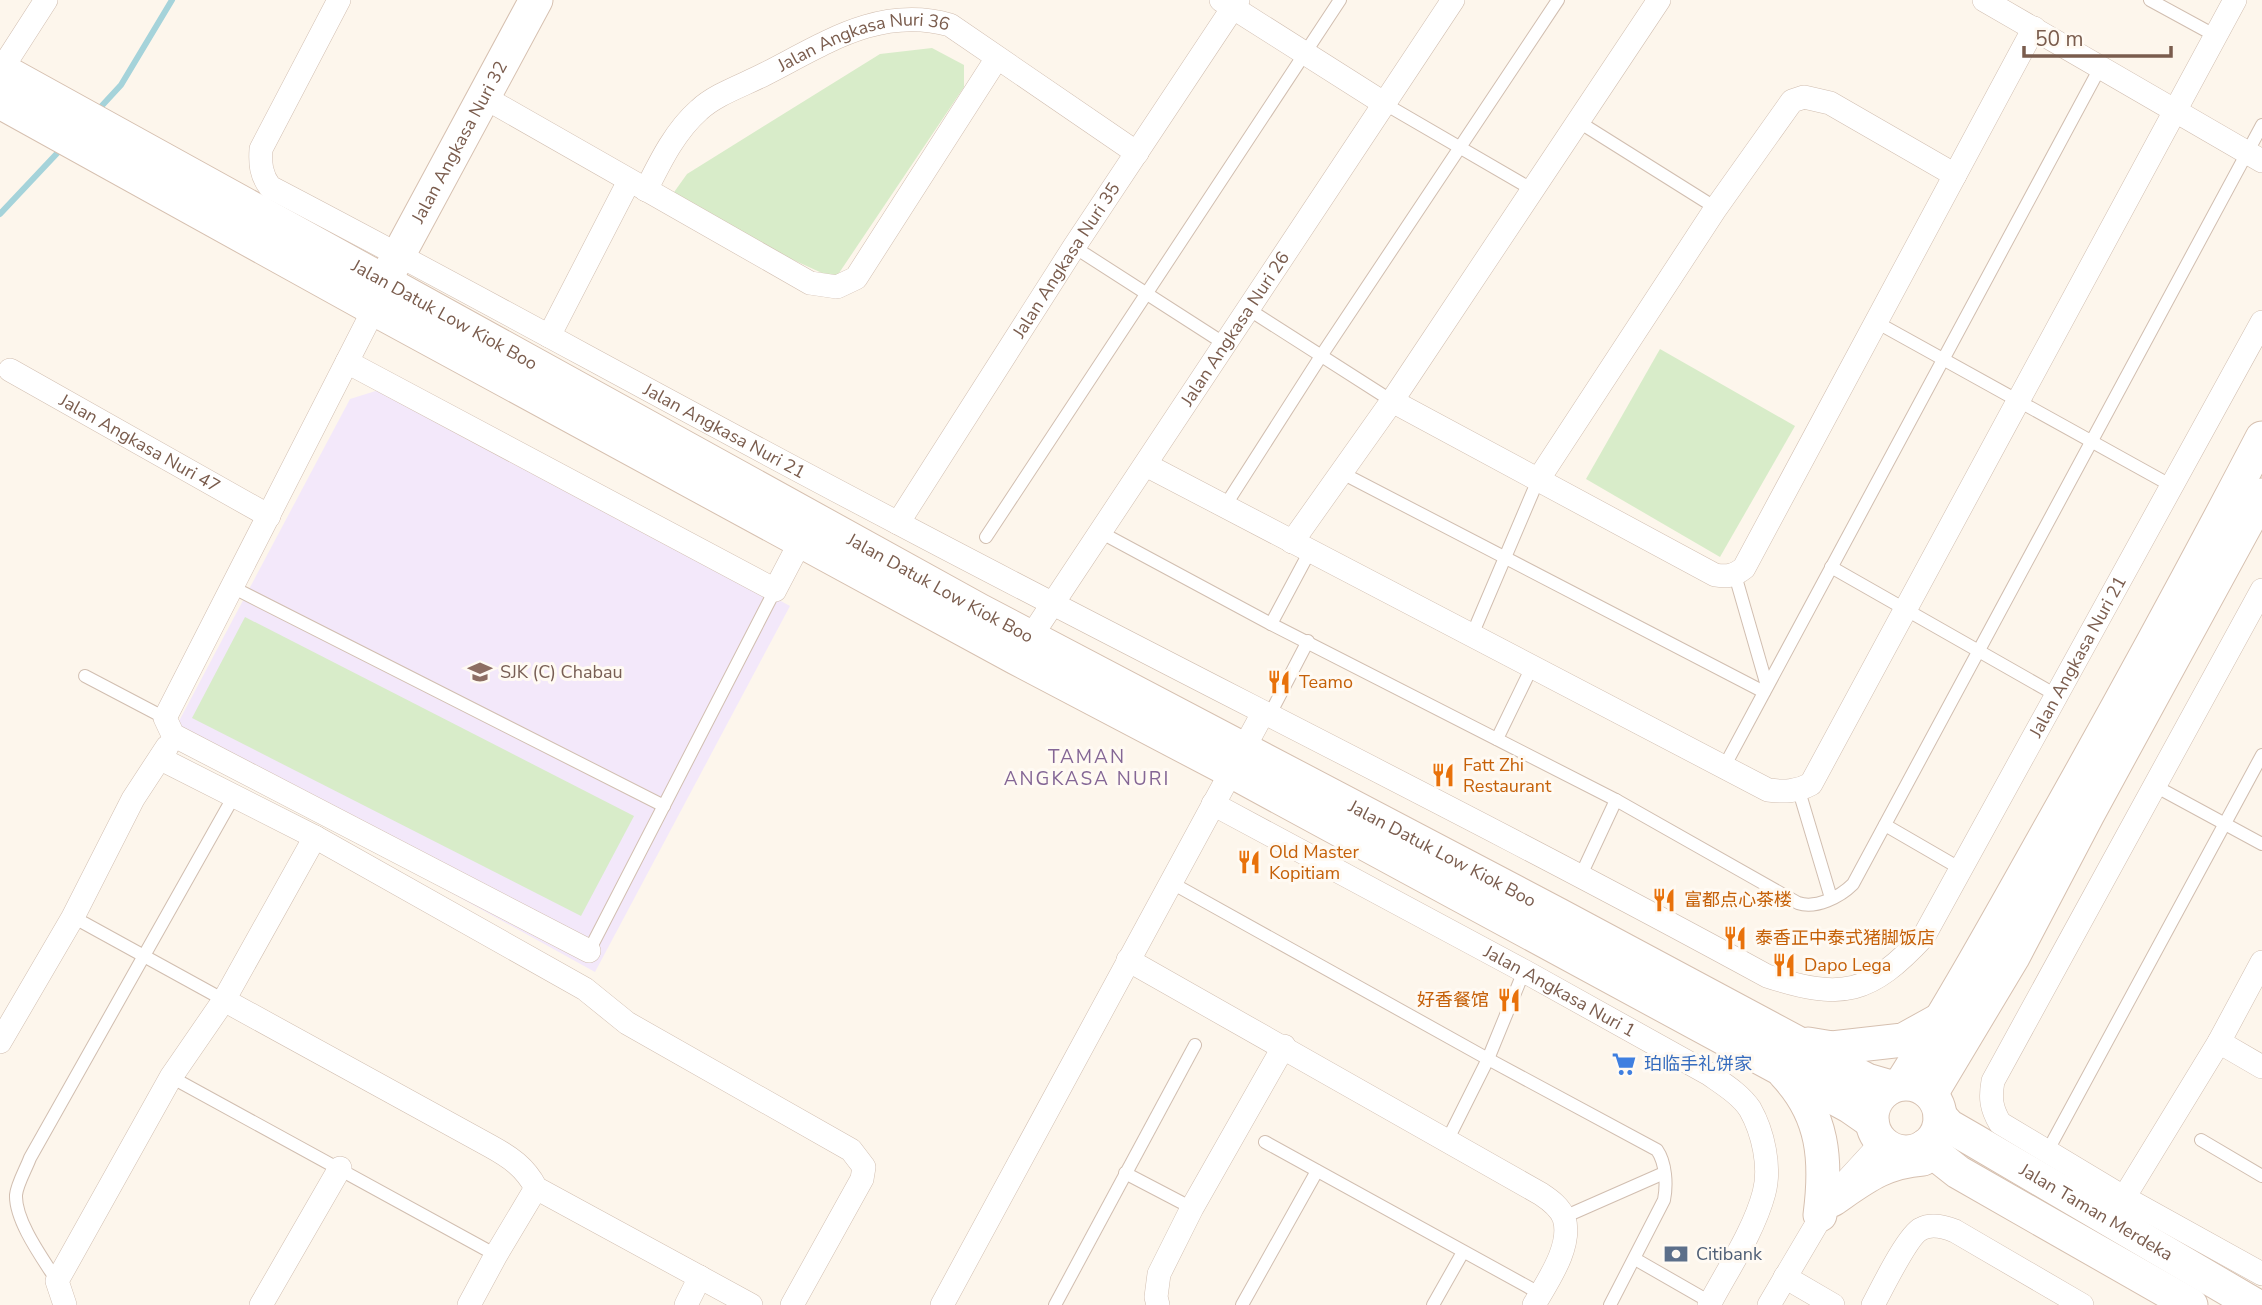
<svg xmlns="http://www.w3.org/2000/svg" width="2262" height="1305" font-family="'Nunito Sans','Noto Sans SC',sans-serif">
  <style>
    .education { fill: #f3e8fa }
    .grass { fill: #d8ecc9 }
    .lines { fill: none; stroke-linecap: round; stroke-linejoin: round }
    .stream { stroke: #a5d3da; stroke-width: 6 }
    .lane-casing { stroke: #d1beb0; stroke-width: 14 }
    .street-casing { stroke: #d1beb0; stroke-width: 24 }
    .secondary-casing { stroke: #d6c0b0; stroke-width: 35 }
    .lane { stroke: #fff; stroke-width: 12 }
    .street { stroke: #fff; stroke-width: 23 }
    .secondary { stroke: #fff; stroke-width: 33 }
    .labels { text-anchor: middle; stroke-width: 6; stroke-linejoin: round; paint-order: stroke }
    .street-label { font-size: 18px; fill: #7a5c4d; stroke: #fffaf3 }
    .education-label { font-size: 18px; fill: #785e54; stroke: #fffaf3; text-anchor: start }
    .food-label { font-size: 18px; fill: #c56008; stroke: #fffaf3; text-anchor: start }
    .shop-label { font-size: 18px; fill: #366cbe; stroke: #fffaf3; text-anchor: start }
    .service-label { font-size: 18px; fill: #4e5e75; stroke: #fffaf3; text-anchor: start }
    .neighbourhood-label { font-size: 19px; letter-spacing: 2px; fill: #846695; stroke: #fffaf3 }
  </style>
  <rect width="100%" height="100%" fill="#fdf6ec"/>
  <polygon class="education" points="382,389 790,606 595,972 170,738 350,399"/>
  <g class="grass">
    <polygon points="932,48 964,65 964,87 835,279 667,202 687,174 880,54"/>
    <polygon points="1660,349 1795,426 1720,557 1586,479"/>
    <polygon points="245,617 634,816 581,916 192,718"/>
  </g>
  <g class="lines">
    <g class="stream">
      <polyline points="97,111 121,85 172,0"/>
      <polyline points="0,214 63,147"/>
    </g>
    <g class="lane-casing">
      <g id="lane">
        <polyline points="2150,0 2216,36"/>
        <polyline points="1385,104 1533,190"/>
        <polyline points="1579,122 1716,208"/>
        <polyline points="1074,247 1225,344"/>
        <polyline points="1248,309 1392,401"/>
        <polyline points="1876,322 2172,486"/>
        <polyline points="1342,473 1764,692"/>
        <polyline points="1225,506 1321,356 1558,0"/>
        <path d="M1100 532 1271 624 1616 800 1798 903C1816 909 1840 897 1853 884L2262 125"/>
        <polyline points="986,537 1340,0"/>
        <polyline points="1831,567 2056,695"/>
        <polyline points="1735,575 1767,686"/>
        <polyline points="232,587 664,806"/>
        <polyline points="1271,624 1310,551"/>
        <polyline points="1472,635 1538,480"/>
        <polyline points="85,676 165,718"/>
        <polyline points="1269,716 1308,641"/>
        <polyline points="1497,739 1532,667"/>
        <polyline points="1724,767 2101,66"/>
        <polyline points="2155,786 2262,844"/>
        <polyline points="1799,791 1831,898"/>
        <polyline points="1885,825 1961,869"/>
        <polyline points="1581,875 1616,800"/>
        <path d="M1170 882 1488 1059 1657 1150C1666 1163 1667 1185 1664 1200L1610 1305"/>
        <polyline points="73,917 224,1000"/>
        <polyline points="589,951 775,590"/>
        <polyline points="171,1077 496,1255"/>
        <polyline points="2201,1140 2262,1176"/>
        <polyline points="1447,1141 1488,1059 1524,971"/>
        <polyline points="1265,1142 1541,1294"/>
        <polyline points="2047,1152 2262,755"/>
        <polyline points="1125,1173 1192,1208"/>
        <polyline points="1564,1217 1664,1173"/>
        <polyline points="1635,1259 1710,1302"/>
        <path d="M57 1281C43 1259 15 1221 16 1195 17 1184 26 1169 30 1158L234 796"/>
        <polyline points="1055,1305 1195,1045"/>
        <polyline points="1242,1305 1317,1171"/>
        <polyline points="1433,1305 1463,1252"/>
      </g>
    </g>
    <g class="street-casing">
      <g id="street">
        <path id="s1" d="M339 0 261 149C260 164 261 175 270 187 481 297 689 414 900 524 1188 676 1481 820 1767 976 1843 1001 1870 994 1924 936L2262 322"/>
        <polyline points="1221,0 1385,104"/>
        <polyline points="1984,0 2262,161"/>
        <polyline points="1,70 46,0"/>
        <polyline points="482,96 810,283 837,287 856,278 997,58"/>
        <path id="s2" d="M646 190C660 162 675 131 699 110 716 94 744 85 765 74 824 44 880 5 950 25L1137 153"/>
        <polyline points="374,309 165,718 173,735 589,951"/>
        <polyline points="549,336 629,181"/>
        <polyline points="347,362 775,590 807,529"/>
        <path id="s3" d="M10 370 269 516"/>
        <path d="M1392 401 1715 575C1727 577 1734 576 1744 568L2034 28"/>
        <path d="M1146 465 1768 790C1784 792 1796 792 1811 784L2235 0"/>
        <polyline points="1538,480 1716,208 1792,101 1804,97 1830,103 1955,175"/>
        <path id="s4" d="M898 523 1074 247 1238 0"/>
        <polyline points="1292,542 1392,401 1659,0"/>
        <path d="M2262 590 1993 1081C1990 1098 1991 1108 2000 1123L2125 1198 2262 1274"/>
        <path id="s5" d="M1024 647 1453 0"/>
        <polyline points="161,759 315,837 585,989 627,1023 851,1150 864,1167 862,1179 792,1305"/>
        <path id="s6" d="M1213 804 1524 971 1709 1074C1723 1084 1740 1094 1750 1109 1763 1132 1771 1167 1764 1193 1754 1231 1727 1271 1709 1305"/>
        <path d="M1128 960 1541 1194C1550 1200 1560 1207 1564 1218 1573 1246 1547 1282 1534 1305"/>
        <path d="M224 1000 490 1146C510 1157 525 1167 536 1188L751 1305"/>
        <polyline points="0,1042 73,917 133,799 167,747"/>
        <polyline points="2219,1042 2262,1067"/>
        <polyline points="1849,1178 1882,1142"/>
        <polyline points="2117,1209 2219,1042 2262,962"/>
        <polyline points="1785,1277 1833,1305"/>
        <polyline points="65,1305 57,1281 171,1077 224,1000 315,837"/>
        <polyline points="261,1305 340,1168"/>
        <polyline points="469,1305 496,1255 536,1188"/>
        <polyline points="686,1305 700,1277"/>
        <polyline points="942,1305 1263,713"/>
        <polyline points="1158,1305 1156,1297 1159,1274 1192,1208 1284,1046"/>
        <polyline points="1769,1305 1828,1205"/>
        <path d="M1873 1305C1881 1290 1908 1235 1921 1229 1932 1223 1945 1227 1955 1231L2082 1305"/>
      </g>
    </g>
    <g class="secondary-casing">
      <g id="secondary">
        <path id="s7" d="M0 69 979 610 1559 915 1837 1064 1867 1080 1891 1087"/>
        <polyline points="0,102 374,309 1016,658 1231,771 1849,1106 1872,1122"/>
        <path id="s8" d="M384 282 536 0"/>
        <polyline points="1808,1044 1832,1048 1903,1040 1941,1019"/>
        <path d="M1785 1074C1824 1115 1827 1161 1820 1215"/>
        <circle cx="1906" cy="1118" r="34"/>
        <path d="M1901 1084C1952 1003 1999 919 2046 835 2120 704 2192 572 2262 438"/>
        <polyline points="1931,1094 2013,957 2088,814 2262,495"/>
        <path id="s9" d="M1940 1116 1949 1126 1975 1141 2255 1305"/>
        <polyline points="1925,1146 1958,1172 2191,1305"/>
        <path d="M1832 1200C1864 1178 1883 1162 1923 1159"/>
      </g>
    </g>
    <use href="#lane" class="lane"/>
    <use href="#street" class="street"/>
    <use href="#secondary" class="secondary"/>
  </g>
  <defs>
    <g id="school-bare" transform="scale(1.89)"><path d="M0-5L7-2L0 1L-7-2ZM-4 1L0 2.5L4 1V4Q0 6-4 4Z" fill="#8d6e63" stroke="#fffaf3" stroke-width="2.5" paint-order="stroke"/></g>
    <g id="restaurant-bare" transform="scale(1.89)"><path d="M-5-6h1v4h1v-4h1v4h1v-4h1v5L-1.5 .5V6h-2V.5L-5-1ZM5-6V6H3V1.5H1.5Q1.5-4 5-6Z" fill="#e8710a" stroke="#fffaf3" stroke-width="2.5" paint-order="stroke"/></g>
    <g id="supermarket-bare" transform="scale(1.89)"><path d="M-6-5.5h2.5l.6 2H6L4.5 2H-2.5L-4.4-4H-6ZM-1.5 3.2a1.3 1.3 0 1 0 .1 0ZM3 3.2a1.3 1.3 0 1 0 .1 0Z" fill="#3f7fe0" stroke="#fffaf3" stroke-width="2.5" paint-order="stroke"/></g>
    <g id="bank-bare" transform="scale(1.89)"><path d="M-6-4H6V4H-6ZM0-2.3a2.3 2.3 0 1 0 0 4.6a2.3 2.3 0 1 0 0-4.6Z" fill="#5c6f8a" stroke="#fffaf3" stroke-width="2.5" paint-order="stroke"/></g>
  </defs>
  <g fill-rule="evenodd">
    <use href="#school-bare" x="480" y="672"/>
    <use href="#restaurant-bare" x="1279" y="682"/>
    <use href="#restaurant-bare" x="1443" y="775"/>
    <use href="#restaurant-bare" x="1249" y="862"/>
    <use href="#restaurant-bare" x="1664" y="900"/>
    <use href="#restaurant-bare" x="1735" y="938"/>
    <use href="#restaurant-bare" x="1784" y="965"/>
    <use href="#restaurant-bare" x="1509" y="1000"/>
    <use href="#supermarket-bare" x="1624" y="1064"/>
    <use href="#bank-bare" x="1676" y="1254"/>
  </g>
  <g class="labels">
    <g class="street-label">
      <text dy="6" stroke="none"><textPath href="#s2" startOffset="278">Jalan Angkasa Nuri 36</textPath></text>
      <text dy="6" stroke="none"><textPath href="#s8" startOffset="159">Jalan Angkasa Nuri 32</textPath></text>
      <text dy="6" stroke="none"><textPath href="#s4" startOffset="312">Jalan Angkasa Nuri 35</textPath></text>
      <text dy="6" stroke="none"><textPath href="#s7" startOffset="508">Jalan Datuk Low Kiok Boo</textPath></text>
      <text dy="6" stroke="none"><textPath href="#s5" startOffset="382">Jalan Angkasa Nuri 26</textPath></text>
      <text dy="6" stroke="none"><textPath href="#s1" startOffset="724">Jalan Angkasa Nuri 21</textPath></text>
      <text dy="6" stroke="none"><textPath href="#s3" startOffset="149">Jalan Angkasa Nuri 47</textPath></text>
      <text dy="6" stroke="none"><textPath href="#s7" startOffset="1074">Jalan Datuk Low Kiok Boo</textPath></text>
      <text dy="6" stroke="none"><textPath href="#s1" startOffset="2396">Jalan Angkasa Nuri 21</textPath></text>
      <text dy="6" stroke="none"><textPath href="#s7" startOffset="1642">Jalan Datuk Low Kiok Boo</textPath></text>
      <text dy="6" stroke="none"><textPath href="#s6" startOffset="394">Jalan Angkasa Nuri 1</textPath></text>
      <text dy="6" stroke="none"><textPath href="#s9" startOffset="184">Jalan Taman Merdeka</textPath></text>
    </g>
    <g class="education-label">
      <text x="500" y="678">SJK (C) Chabau</text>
    </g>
    <g class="food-label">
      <text x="1299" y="688">Teamo</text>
      <text x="1463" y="771">Fatt Zhi<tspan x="1463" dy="21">Restaurant</tspan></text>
      <text x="1269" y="858">Old Master<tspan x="1269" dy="21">Kopitiam</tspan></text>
      <text x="1684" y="906">富都点心茶楼</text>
      <text x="1755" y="944">泰香正中泰式猪脚饭店</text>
      <text x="1804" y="971">Dapo Lega</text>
      <text x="1489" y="1006" text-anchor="end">好香餐馆</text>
    </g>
    <g class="shop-label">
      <text x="1644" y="1070">珀临手礼饼家</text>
    </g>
    <g class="service-label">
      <text x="1696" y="1260">Citibank</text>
    </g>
    <g class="neighbourhood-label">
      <text x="1087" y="763">TAMAN<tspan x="1087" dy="22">ANGKASA NURI</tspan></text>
    </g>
  </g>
  <path d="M2024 46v10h147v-10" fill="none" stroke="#7a5c4d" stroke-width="3.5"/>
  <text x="2035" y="46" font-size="21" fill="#7a5c4d" stroke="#fffaf3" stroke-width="5" paint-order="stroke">50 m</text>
</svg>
